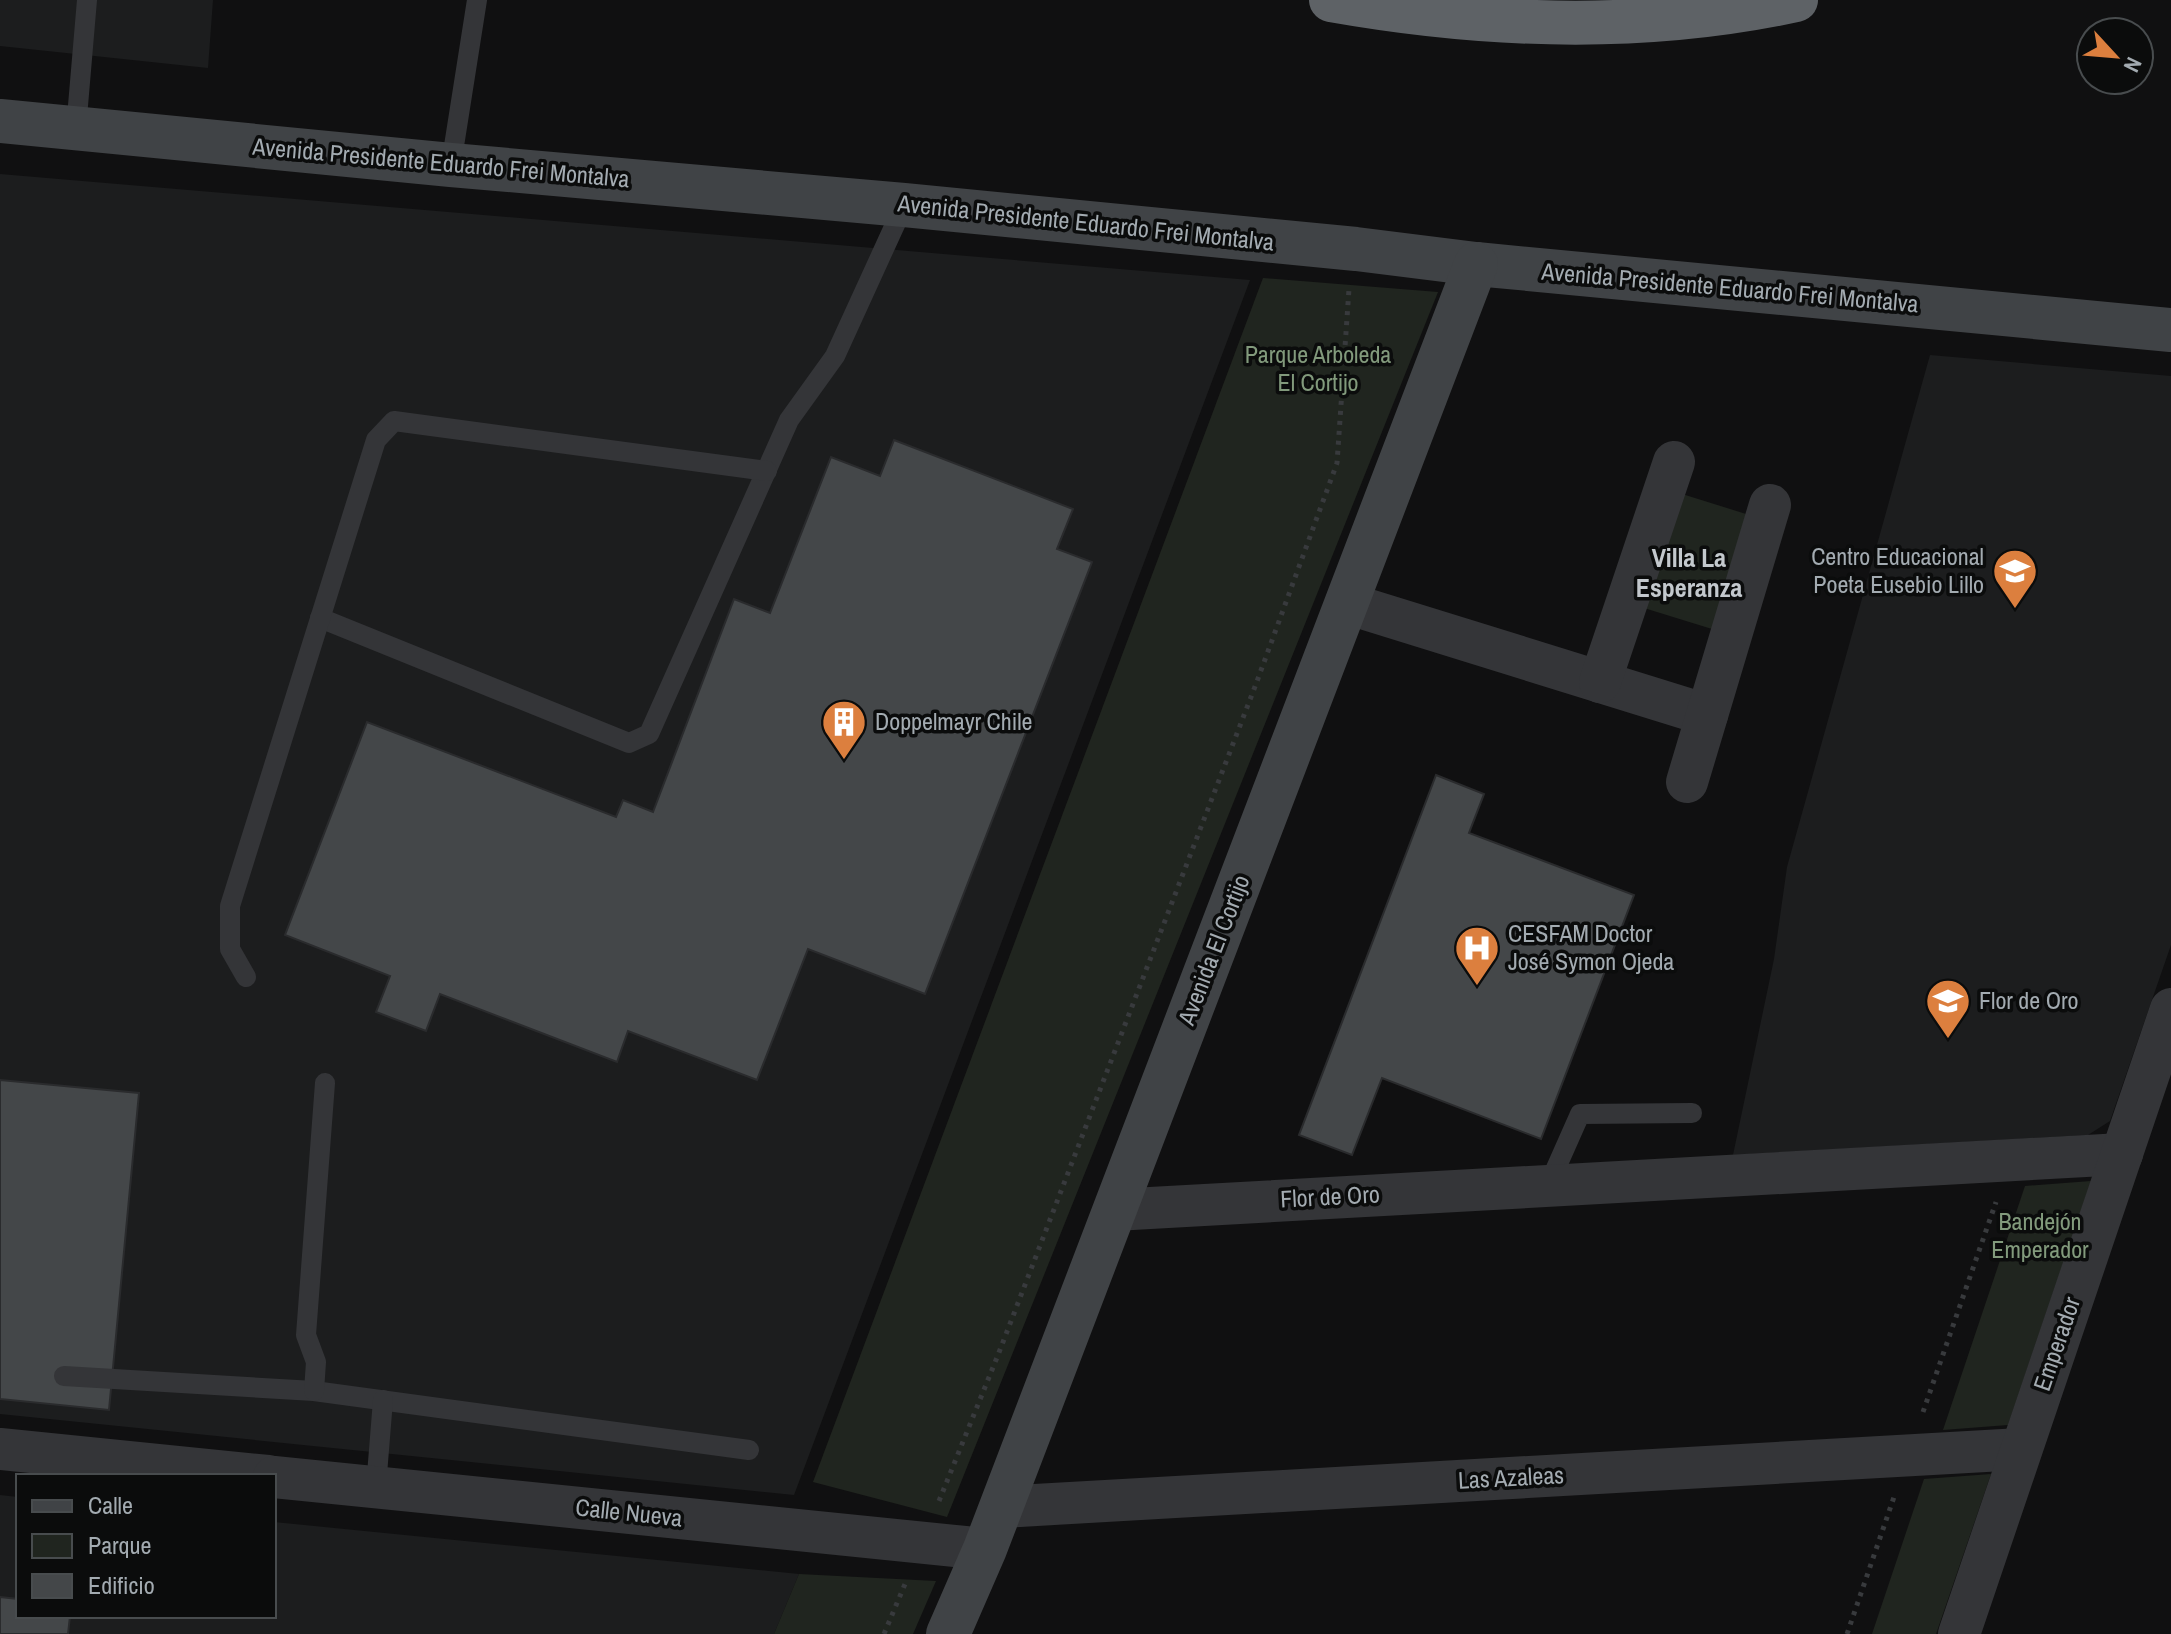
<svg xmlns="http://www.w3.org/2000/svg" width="2171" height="1634" font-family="'Archivo Narrow',sans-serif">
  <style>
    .built { fill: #1c1d1e }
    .green { fill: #20251f }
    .building { fill: #444749; stroke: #2a2b2d; stroke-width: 2 }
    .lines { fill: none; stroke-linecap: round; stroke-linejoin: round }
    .path { stroke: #383a3d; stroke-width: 5; stroke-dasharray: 4 6; stroke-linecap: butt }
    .lane { stroke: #343538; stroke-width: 20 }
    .street { stroke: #343538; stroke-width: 42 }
    .secondary { stroke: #404346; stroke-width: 44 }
    .highway { stroke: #5e6266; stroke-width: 44 }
    .labels { text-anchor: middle; stroke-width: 7; stroke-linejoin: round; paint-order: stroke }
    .street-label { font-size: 24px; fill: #a3abb1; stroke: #0b0c0c }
    .park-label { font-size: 24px; fill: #829a7c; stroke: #0b0c0c }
    .poi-label { font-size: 24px; fill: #a3abb1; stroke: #0b0c0c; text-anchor: start }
    .neighbourhood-label { font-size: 26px; font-weight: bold; fill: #c3c8cd; stroke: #0b0c0c }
  </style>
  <rect width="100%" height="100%" fill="#101011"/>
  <g class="built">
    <polygon points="0,0 213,0 208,68 0,46"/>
    <polygon points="0,174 1250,280 794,1495 0,1414"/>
    <polygon points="1930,355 2171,376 2171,945 2110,1121 2088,1135 1733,1155 1774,959 1787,867"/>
    <polygon points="0,1495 18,1497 18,1616 274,1616 274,1522 799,1574 774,1634 0,1634"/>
  </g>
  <g class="green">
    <polygon points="1263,278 1438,292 947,1517 813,1482"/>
    <polygon points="1679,493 1746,514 1712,629 1644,608"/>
    <polygon points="2091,1181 2008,1425 1943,1430 2025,1186"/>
    <polygon points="1991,1474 1936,1634 1872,1634 1924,1479"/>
    <polygon points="799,1574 936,1581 913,1634 774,1634"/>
  </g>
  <g class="building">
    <polygon points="894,440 1073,509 1057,549 1092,562 925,994 808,949 757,1080 628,1031 617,1062 440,994 426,1031 376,1012 390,976 285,935 367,722 616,817 623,800 653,812 734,599 770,613 831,457 880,476"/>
    <polygon points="1436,775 1484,794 1469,833 1634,895 1541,1139 1382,1078 1352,1155 1299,1135"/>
    <polygon points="0,1080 139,1093 109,1410 0,1399"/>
    <polygon points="0,1597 18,1599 18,1616 70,1616 68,1634 0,1634"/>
  </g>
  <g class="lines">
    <g class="path">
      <polyline points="1923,1412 1996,1202"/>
      <polyline points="939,1501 998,1355 1256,684 1337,463 1349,289"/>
      <polyline points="884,1634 905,1584"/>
      <polyline points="1847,1634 1894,1497"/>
    </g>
    <g class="lane">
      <polyline points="76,129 87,0"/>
      <polyline points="451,165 477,0"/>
      <polyline points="320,618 629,743 649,734 789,420 835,356 904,205"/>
      <polyline points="246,977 230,949 230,906 376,440 394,421 767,471"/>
      <polyline points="1549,1184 1580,1114 1692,1113"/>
      <polyline points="64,1376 314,1391 749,1450"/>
      <polyline points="314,1391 316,1362 306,1335 325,1083"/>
      <polyline points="376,1487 383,1400"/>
    </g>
    <g class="street">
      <polyline points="1346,603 1707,715"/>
      <polyline points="1600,682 1674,462"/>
      <polyline points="1687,782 1770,505"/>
      <polyline points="1114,1210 2122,1154"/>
      <polyline points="0,1449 268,1476"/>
      <polyline points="274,1477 985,1549"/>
      <polyline points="1001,1507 2021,1449"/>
      <polyline points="1959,1634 2171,1009"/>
    </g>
    <g class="secondary">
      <polyline points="0,121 451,165 904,205 1356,249 1476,264 2171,330"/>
      <polyline points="948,1634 985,1549 1476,264"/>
    </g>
    <path class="highway" d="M1331 0C1484 27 1644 33 1796 0"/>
  </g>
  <defs>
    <g id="school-pin" transform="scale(2.3)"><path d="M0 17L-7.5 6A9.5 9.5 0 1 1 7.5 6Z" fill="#dc7f3e" stroke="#0b0c0c"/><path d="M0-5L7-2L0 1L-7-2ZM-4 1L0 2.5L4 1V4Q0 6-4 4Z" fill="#fff"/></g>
    <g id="building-pin" transform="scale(2.3)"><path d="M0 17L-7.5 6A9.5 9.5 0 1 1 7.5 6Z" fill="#dc7f3e" stroke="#0b0c0c"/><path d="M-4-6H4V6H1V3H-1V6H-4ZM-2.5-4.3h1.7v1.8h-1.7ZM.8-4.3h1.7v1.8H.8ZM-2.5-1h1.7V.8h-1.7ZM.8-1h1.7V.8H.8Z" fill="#fff"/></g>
    <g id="hospital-pin" transform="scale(2.3)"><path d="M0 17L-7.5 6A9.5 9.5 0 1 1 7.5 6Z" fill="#dc7f3e" stroke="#0b0c0c"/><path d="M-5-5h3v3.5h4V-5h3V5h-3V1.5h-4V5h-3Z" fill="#fff"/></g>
  </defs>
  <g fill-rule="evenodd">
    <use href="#school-pin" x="2015" y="571"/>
    <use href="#building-pin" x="844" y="722"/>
    <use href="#hospital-pin" x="1477" y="948"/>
    <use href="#school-pin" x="1948" y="1001"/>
  </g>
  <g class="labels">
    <g class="street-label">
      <text transform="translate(441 163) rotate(5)" y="8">Avenida Presidente Eduardo Frei Montalva</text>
      <text transform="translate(1086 223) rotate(6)" y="8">Avenida Presidente Eduardo Frei Montalva</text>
      <text transform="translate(1730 288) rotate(5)" y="8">Avenida Presidente Eduardo Frei Montalva</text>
      <text transform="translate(1214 950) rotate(-69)" y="8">Avenida El Cortijo</text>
      <text transform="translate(1330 1197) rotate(-3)" y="8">Flor de Oro</text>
      <text transform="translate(2057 1344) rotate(-71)" y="8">Emperador</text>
      <text transform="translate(1511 1478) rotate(-3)" y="8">Las Azaleas</text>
      <text transform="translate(629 1513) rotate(6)" y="8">Calle Nueva</text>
    </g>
    <g class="park-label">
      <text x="1318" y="363">Parque Arboleda<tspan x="1318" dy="28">El Cortijo</tspan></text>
      <text x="2040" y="1230">Bandejón<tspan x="2040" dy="28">Emperador</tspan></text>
    </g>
    <g class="poi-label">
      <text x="1984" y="565" text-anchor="end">Centro Educacional<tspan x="1984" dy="28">Poeta Eusebio Lillo</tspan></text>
      <text x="875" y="730">Doppelmayr Chile</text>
      <text x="1508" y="942">CESFAM Doctor<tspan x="1508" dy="28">José Symon Ojeda</tspan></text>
      <text x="1979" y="1009">Flor de Oro</text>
    </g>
    <g class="neighbourhood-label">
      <text x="1689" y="567">Villa La<tspan x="1689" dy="30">Esperanza</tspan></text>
    </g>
  </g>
  <rect x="16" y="1474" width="260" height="144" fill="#0b0c0c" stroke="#484c4e" stroke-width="2"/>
  <rect x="32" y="1500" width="40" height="12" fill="#404346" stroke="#484c4e" stroke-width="2"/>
  <text x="88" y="1514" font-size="24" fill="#a3abb1">Calle</text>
  <rect x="32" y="1534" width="40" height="24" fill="#20251f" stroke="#484c4e" stroke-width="2"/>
  <text x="88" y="1554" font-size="24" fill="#a3abb1">Parque</text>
  <rect x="32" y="1574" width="40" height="24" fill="#444749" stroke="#484c4e" stroke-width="2"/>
  <text x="88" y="1594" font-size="24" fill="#a3abb1">Edificio</text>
  <g transform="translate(2115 56) rotate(116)"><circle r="38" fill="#0b0c0c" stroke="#484c4e" stroke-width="2"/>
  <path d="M0-6L14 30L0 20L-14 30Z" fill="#dc7f3e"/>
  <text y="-12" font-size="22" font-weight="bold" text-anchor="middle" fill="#a3abb1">N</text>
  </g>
</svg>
